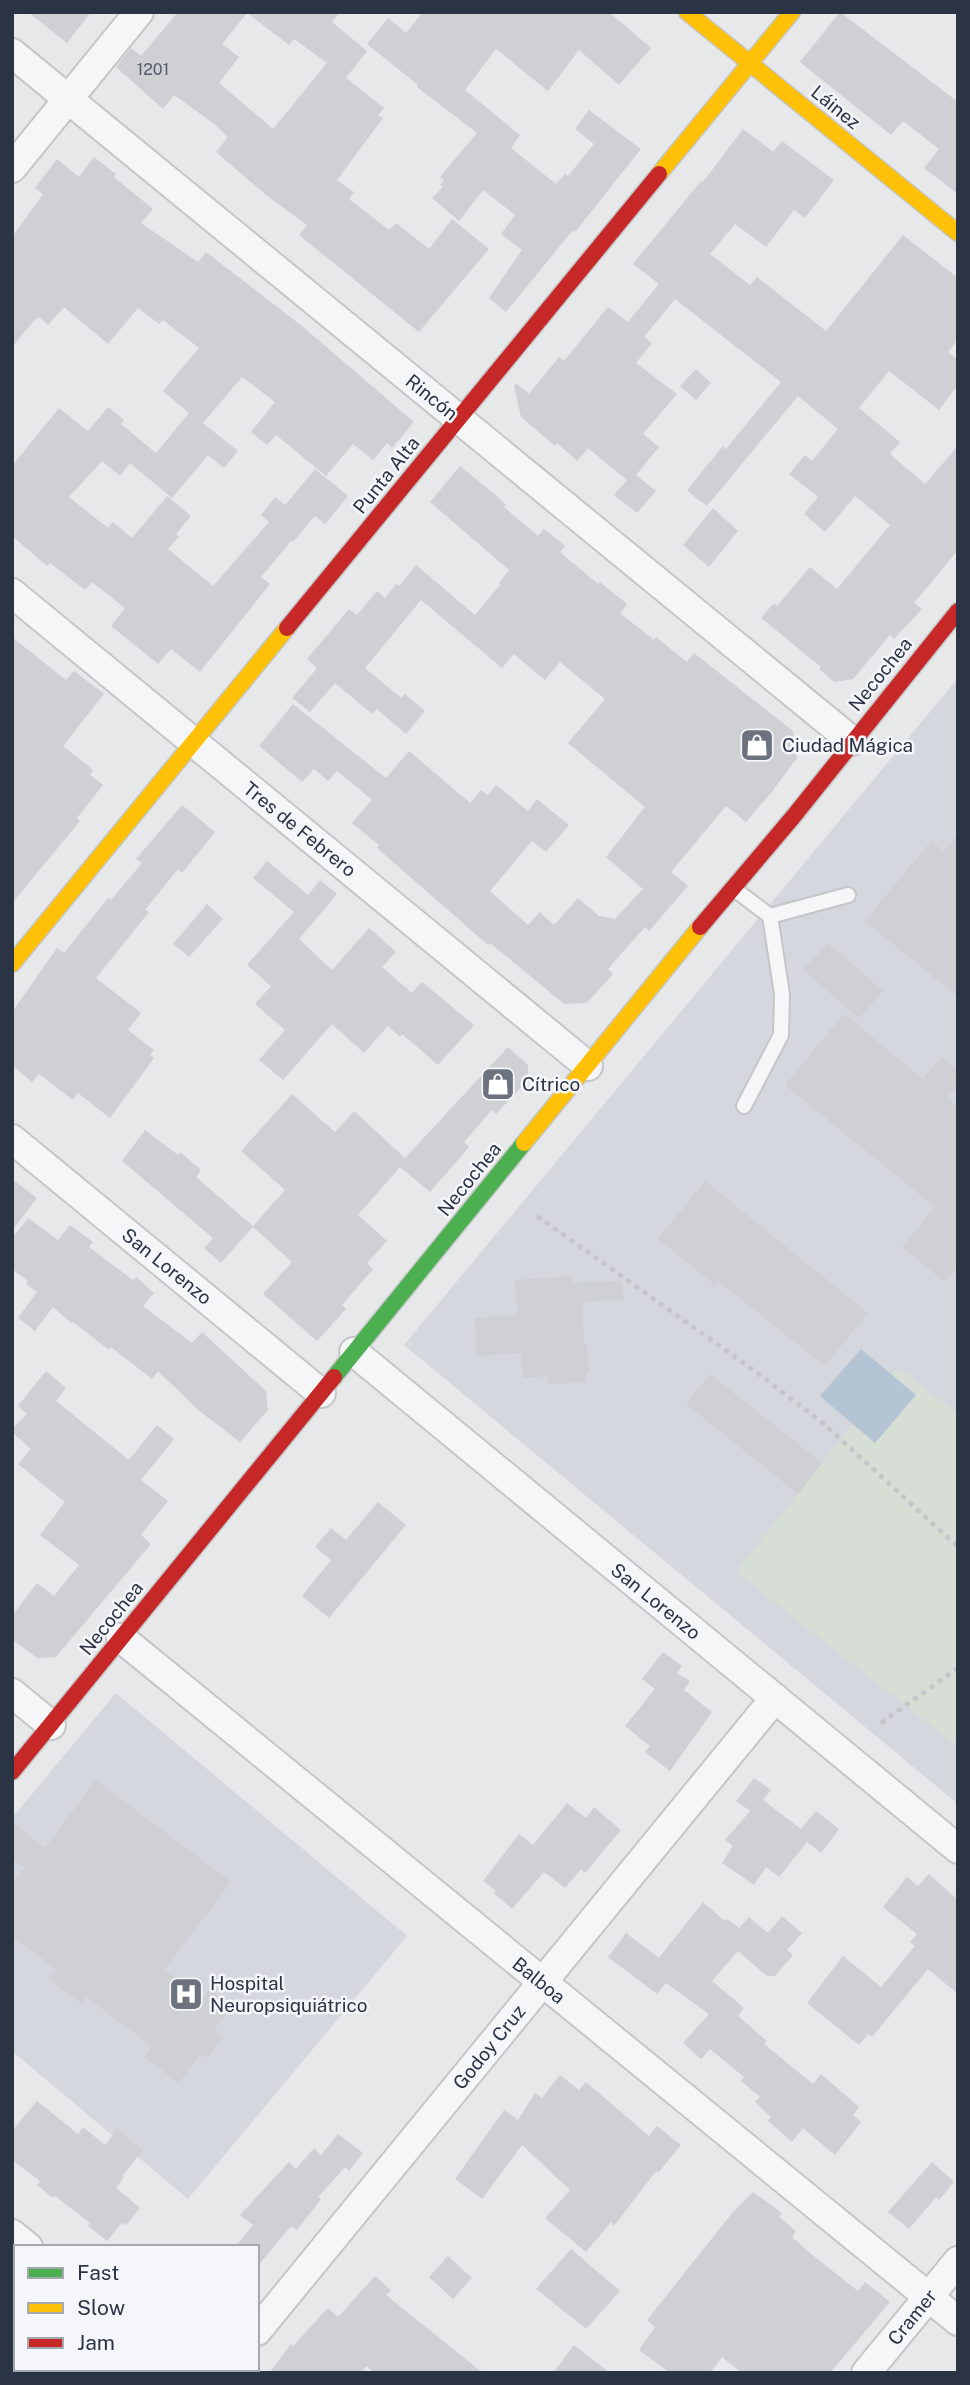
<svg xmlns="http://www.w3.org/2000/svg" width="970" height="2385" font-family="'Public Sans',sans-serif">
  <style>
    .built { fill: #d4d7dd }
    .green { fill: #d6ded6 }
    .water { fill: #b4c4d5 }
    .building { fill: #ced0d3; fill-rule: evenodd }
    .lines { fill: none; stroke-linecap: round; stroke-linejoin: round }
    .lane-casing { stroke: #c4c6c8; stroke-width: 18 }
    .street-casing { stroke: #c4c6c8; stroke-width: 32 }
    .fast-casing { stroke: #c4c6c8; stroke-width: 19 }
    .slow-casing { stroke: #c4c6c8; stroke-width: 19 }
    .jam-casing { stroke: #c4c6c8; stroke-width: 19 }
    .path { stroke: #c5c6ca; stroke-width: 4.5; stroke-dasharray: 5 5; stroke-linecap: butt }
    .lane { stroke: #f5f6f7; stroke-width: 14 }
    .street { stroke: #f5f6f7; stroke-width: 28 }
    .fast { stroke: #4caf50; stroke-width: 16 }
    .slow { stroke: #ffc107; stroke-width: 16 }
    .jam { stroke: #c62828; stroke-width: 16 }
    .labels { text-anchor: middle; stroke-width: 5; stroke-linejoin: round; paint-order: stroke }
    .number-label { font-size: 16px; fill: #545c69 }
    .street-label { font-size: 19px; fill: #2b3445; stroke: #f4f6f9 }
    .poi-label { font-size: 19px; fill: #2b3445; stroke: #f4f6f9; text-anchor: start }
  </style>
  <rect width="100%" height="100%" fill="#e6e8ea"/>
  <g class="built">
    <polygon points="958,678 958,1804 404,1345"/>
    <polygon points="116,1693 407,1936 188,2199 12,2051 12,1818"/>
  </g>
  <polygon class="green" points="898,1367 958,1414 958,1747 736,1572"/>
  <polygon class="water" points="861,1349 916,1395 875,1443 820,1396"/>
  <g class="building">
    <polygon points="28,12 91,12 67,43"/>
    <path d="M178 12H340L332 22 367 51 346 78 384 108 378 115 383 118 337 180 354 192 349 199 389 230 396 223 429 249 452 219 489 249 419 332 299 235 307 225 266 195 216 152 228 137 213 123 174 95 163 109 116 67 131 48 141 56ZM247 13 289 45 294 39 327 63 273 129 219 83 239 57 222 44Z"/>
    <polygon points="423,12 609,12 651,48 619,85 579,50 548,91 496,49 465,90 520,135 511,148 556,184 565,174 568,176 594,144 575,129 589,110 641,149 575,232 573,230 506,312 489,298 522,250 501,234 515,215 483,190 459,221 432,198 443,187 440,185 444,180 440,177 477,133 417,87 418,85 367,44 388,18 406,33"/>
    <polygon points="840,12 958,102 958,194 924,168 939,149 903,121 891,135 800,62"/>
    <polygon points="743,129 773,152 782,141 834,180 805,218 794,210 766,247 735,224 710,254 750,285 757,277 826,331 903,235 958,278 958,339 948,352 958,360 958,385 939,410 889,371 859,408 900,442 890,454 925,484 958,446 958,550 914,603 922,609 894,639 890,635 853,679 834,682 819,669 821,667 761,618 774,603 777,606 810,567 837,589 890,525 855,496 825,532 804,514 818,497 789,474 805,455 812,461 838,429 798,396 707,506 696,498 687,490 723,446 726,449 781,382 675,299 644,337 652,343 636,363 677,394 643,434 659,447 636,475 656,491 637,513 614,495 627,480 588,448 577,461 557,443 555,446 521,417 514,386 516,383 529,394 559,357 564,361 608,307 628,322 659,284 633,264 701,181 703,182"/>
    <polygon points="94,157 116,174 114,177 153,209 141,223 198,262 206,252 302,326 414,422 392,448 387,443 373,460 353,444 326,476 276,435 267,445 251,432 275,402 242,377 203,423 238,451 224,468 208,455 172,498 130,463 120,476 102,461 69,497 108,528 113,522 132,538 167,496 191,516 176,534 179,537 168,549 213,586 269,522 261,515 275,497 285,505 315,469 348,496 325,524 315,516 293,542 292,540 261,577 270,584 200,672 171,649 158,664 111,626 125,608 92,582 85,590 50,563 47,566 12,536 12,466 59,408 88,431 108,407 124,420 121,424 156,453 189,413 163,391 199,348 163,320 159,324 138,308 108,344 64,307 48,325 40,317 38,319 36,318 12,347 12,237 43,194 35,188 57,159 79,177"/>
    <polygon points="696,369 711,383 696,400 680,386"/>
    <polygon points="460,466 499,498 506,505 504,507 538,536 544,529 565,546 560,552 598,584 600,582 627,604 620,613 654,640 656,637 687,662 694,653 793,731 797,758 771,793 746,822 726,806 671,872 688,886 649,931 645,927 608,969 613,974 587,1003 564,1004 490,943 488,945 377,848 379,845 352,823 372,800 337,771 328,781 314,769 302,782 259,746 293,704 386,778 409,751 470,803 481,790 488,795 496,785 528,811 537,799 569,825 546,852 532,841 490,891 528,925 540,912 554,925 578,898 599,916 615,919 643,889 606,857 645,807 568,743 605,699 560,662 545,680 514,654 502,668 421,600 365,668 401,698 405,694 425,711 406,734 377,709 372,714 335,683 310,712 292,698 317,668 307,659 349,609 357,615 377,591 385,598 396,584 399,586 416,565 475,615 501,584 499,583 509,570 430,502"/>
    <polygon points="713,508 738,531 709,567 683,545"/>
    <polygon points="12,637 66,680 74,671 104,694 63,746 93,770 90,775 103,785 77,818 80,821 12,903"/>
    <polygon points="182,805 215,832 182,873 178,869 145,910 149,912 96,978 141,1013 128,1030 154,1050 150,1055 154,1058 110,1118 78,1093 73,1100 39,1074 32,1082 12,1065 12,1012 57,948 64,953 108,898 111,900 142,863 136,859"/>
    <polygon points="958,834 958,997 865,921 931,841 943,851"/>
    <polygon points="267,861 308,895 320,880 337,894 299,939 332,970 369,928 396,952 382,967 412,993 422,982 474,1025 438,1065 402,1034 400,1037 388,1026 364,1053 332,1024 283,1080 259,1060 285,1030 255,1004 271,986 247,965 294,912 253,878"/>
    <polygon points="207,904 223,919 189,957 173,944"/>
    <polygon points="828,943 883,991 859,1018 803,970"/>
    <polygon points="844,1014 923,1079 942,1057 958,1069 958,1085 947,1098 958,1107 958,1267 945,1282 902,1247 935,1207 785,1085"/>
    <polygon points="508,1047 528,1065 528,1080 496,1114 492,1110 464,1142 469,1147 430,1192 400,1167 358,1215 387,1241 367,1263 373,1269 342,1305 346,1309 317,1341 263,1294 292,1262 253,1227 221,1263 204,1248 213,1238 122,1161 145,1130 178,1155 180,1152 201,1170 196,1177 253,1226 285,1190 241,1151 292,1094 335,1132 354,1111 405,1158"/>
    <polygon points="12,1179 37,1198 12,1231"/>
    <polygon points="705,1181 868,1313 825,1366 718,1281 715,1285 658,1239"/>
    <polygon points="28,1218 58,1240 70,1225 93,1242 89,1247 133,1280 136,1277 154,1293 143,1306 192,1343 202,1332 266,1391 268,1410 240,1442 198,1410 158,1371 152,1379 111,1347 109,1350 73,1322 71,1323 53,1307 35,1331 18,1318 37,1292 26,1284 28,1281 12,1269 12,1238"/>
    <polygon points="573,1276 574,1283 622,1281 624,1299 582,1302 584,1344 587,1344 589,1373 586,1373 587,1382 548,1385 547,1376 523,1378 521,1353 477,1356 475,1318 518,1315 515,1280"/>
    <polygon points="46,1371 66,1388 56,1401 129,1460 157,1425 174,1439 141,1480 168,1501 141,1535 151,1544 56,1657 37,1658 12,1639 12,1616 37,1583 54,1596 79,1565 40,1535 65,1502 18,1464 31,1449 12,1432 12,1429 27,1414 18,1406"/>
    <polygon points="710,1374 822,1463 798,1494 686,1404"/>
    <polygon points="378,1502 406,1525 329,1618 302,1596 331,1560 315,1547 331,1528 346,1540"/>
    <polygon points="663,1652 682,1666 677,1673 690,1681 684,1690 712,1712 670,1771 645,1752 650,1746 625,1726 655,1689 642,1679"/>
    <polygon points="754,1778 771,1790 763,1800 801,1829 816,1811 839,1829 821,1853 807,1842 779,1877 766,1867 754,1885 722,1863 733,1846 725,1840 750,1811 736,1801"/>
    <polygon points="96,1780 231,1882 164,1970 202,1999 209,1989 232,2007 214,2029 224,2037 207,2058 201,2054 179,2083 144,2057 152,2046 86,1997 81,2003 48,1978 56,1969 12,1936 12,1885 25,1868 12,1859 12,1822 45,1848"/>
    <polygon points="567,1803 586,1818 594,1807 621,1830 585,1873 581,1869 565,1888 544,1872 512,1909 494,1893 496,1891 483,1881 519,1834 533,1845"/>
    <polygon points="929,1874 958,1900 958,1994 928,1969 872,2037 868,2034 859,2045 807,2003 843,1956 881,1987 915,1946 910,1942 917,1934 883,1907 907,1877 918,1886"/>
    <polygon points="703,1902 725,1921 727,1919 739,1928 749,1917 768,1933 782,1916 802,1933 787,1950 793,1955 775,1976 767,1976 738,1951 712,1981 744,2008 738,2016 767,2041 764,2044 813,2084 821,2074 859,2107 853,2115 861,2122 835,2155 803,2128 792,2142 768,2121 771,2117 755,2102 760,2097 741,2081 744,2077 710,2049 701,2059 683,2043 709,2014 666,1983 657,1994 608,1957 626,1933 659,1958"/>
    <polygon points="560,2075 579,2090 586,2082 649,2136 657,2126 681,2145 658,2173 656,2171 614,2226 611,2222 586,2252 545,2218 570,2190 522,2145 482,2199 455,2179 504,2110 518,2120 535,2093 542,2098"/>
    <polygon points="37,2101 78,2134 83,2127 105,2145 117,2130 143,2150 122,2176 124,2177 116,2188 140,2208 126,2225 122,2223 107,2241 88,2226 90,2223 55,2196 53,2198 37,2185 40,2181 12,2160 12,2131"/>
    <polygon points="338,2134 363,2153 349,2171 345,2167 318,2197 321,2199 297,2230 291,2226 257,2267 257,2247 235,2247 253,2225 240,2215 289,2162 296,2169 314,2148 321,2155"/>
    <polygon points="932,2162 954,2182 939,2200 936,2197 909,2229 888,2212"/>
    <polygon points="753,2192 782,2213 779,2217 796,2231 792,2237 810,2253 858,2291 865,2282 890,2302 830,2373 742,2373 722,2357 710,2373 670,2373 639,2350 655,2327 647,2320 733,2212"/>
    <polygon points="571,2249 620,2291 586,2329 536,2289"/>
    <polygon points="448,2256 472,2278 453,2299 429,2277"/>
    <polygon points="375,2276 391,2290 386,2295 483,2373 374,2373 367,2366 360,2373 269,2373 291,2344 293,2346 328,2308 338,2317"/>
    <polygon points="574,2345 610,2373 553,2373"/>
  </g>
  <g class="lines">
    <g class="lane-casing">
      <g id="lane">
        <polyline points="734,889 770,916 848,895"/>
        <polyline points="744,1106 781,1035 782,994 770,916"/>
      </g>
    </g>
    <g class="street-casing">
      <g id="street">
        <polyline points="12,53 852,741"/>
        <polyline points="12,168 139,12"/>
        <polyline points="12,593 588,1066"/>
        <polyline points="12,1139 321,1393"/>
        <polyline points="354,1352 958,1849"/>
        <polyline points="121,1638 958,2321"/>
        <polyline points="12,1693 51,1725"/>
        <polyline points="12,2234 28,2247"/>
        <polyline points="257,2331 775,1698"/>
        <polyline points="178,2369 182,2373"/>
        <polyline points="223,2373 226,2369"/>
        <polyline points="866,2373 958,2261"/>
      </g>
    </g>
    <g class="fast-casing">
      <polyline id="fast" points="334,1377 524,1143"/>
    </g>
    <g class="slow-casing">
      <g id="slow">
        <polyline points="687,12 958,233"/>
        <polyline points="659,174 792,12"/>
        <polyline points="12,964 287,628"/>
        <polyline points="524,1143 700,927"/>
      </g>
    </g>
    <g class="jam-casing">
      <g id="jam">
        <polyline points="287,628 659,174"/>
        <polyline points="700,927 793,817 958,611"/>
        <polyline points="12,1772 334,1377"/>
      </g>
    </g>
    <g class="path">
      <polyline points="537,1216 748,1366 823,1423 958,1547"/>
      <polyline points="881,1723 958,1668"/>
    </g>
    <use href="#lane" class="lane"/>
    <use href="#street" class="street"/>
    <use href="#fast" class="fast"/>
    <use href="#slow" class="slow"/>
    <use href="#jam" class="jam"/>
  </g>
  <defs>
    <g id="shop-square" transform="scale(1.75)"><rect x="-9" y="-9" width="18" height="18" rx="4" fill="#6c737f" stroke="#f4f6f9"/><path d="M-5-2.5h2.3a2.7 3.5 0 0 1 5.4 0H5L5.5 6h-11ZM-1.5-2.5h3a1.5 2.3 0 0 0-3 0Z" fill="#fff"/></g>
    <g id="hospital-square" transform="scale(1.75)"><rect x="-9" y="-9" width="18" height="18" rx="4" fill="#6c737f" stroke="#f4f6f9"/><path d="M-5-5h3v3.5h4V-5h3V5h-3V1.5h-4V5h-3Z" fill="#fff"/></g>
  </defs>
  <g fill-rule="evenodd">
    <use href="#shop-square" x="757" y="745"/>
    <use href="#shop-square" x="498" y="1084"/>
    <use href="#hospital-square" x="186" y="1994"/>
  </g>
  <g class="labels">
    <g class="number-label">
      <text x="153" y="75">1201</text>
    </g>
    <g class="street-label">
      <text transform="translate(836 107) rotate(39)" y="7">Láinez</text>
      <text transform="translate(432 397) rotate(39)" y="7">Rincón</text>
      <text transform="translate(386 475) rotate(-51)" y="7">Punta Alta</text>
      <text transform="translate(880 674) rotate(-51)" y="7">Necochea</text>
      <text transform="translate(300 829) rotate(39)" y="7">Tres de Febrero</text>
      <text transform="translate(469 1179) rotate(-51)" y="7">Necochea</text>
      <text transform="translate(167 1266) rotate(39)" y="7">San Lorenzo</text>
      <text transform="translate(656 1601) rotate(39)" y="7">San Lorenzo</text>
      <text transform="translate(111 1618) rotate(-51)" y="7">Necochea</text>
      <text transform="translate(539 1980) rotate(39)" y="7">Balboa</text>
      <text transform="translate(489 2047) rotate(-51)" y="7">Godoy Cruz</text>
      <text transform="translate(912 2317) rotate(-51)" y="7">Cramer</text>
    </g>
    <g class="poi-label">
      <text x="782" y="752">Ciudad Mágica</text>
      <text x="522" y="1091">Cítrico</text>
      <text x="210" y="1990">Hospital<tspan x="210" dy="22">Neuropsiquiátrico</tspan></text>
    </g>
  </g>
  <rect width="970" height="2385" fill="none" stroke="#2b3445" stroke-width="28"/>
  <rect x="14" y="2245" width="245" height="126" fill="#f4f6f9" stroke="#a4a8b1" stroke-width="2"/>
  <rect x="28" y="2268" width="35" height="10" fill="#4caf50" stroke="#a4a8b1" stroke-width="2"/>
  <text x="77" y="2280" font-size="21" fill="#2b3445">Fast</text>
  <rect x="28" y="2303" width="35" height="10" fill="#ffc107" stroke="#a4a8b1" stroke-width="2"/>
  <text x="77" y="2315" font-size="21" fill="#2b3445">Slow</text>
  <rect x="28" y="2338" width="35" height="10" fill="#c62828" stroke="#a4a8b1" stroke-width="2"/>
  <text x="77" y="2350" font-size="21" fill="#2b3445">Jam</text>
</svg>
